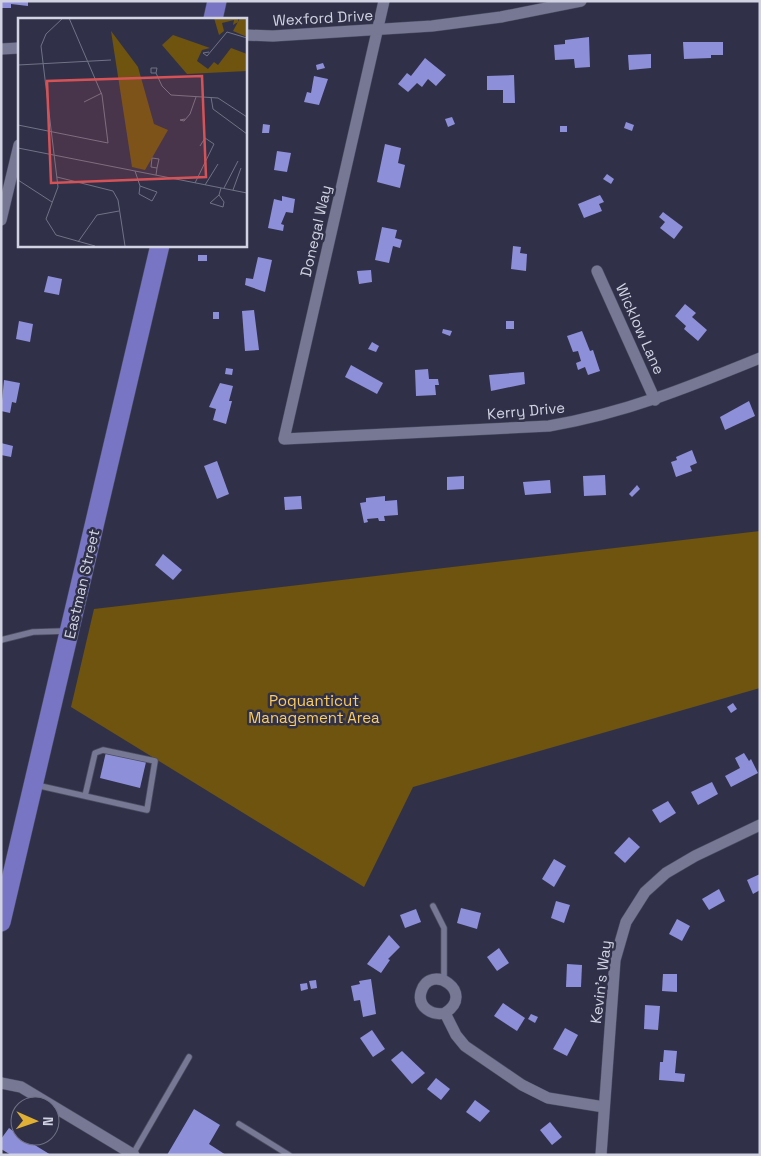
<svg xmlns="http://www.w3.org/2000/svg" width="761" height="1156" font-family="'Space Grotesk',sans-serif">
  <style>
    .green { fill: #6e540f }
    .building { fill: #8e8fd9 }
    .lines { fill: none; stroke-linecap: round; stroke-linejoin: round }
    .service-casing { stroke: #4c4d61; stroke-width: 7 }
    .minor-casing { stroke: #4c4d61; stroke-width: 12 }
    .primary-casing { stroke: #4c4d61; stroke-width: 20 }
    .service { stroke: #767894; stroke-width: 5.5 }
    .minor { stroke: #767894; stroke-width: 11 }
    .primary { stroke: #7775c4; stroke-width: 19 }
    .labels { text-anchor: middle; stroke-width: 5; stroke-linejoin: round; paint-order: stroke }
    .street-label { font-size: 15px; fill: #d1d3e2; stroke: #303149 }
    .park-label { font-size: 15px; fill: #fdcd5e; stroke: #303149 }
    .inset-road { fill: none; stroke: #707286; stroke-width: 1 }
    .view { fill: #d55356; fill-opacity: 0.15; stroke: #d55356; stroke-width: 2.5 }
    .inset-edge { fill: none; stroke: #d1d3e2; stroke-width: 2.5 }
  </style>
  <rect width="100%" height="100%" fill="#303149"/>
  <polygon class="green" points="760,531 760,688 413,787 364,887 71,707 94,609"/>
  <g class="building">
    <polygon points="1,1 28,1 28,6 11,4 11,8 1,8"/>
    <polygon points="589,37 590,67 575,68 574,59 555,60 554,45 565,44 565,40"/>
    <polygon points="683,42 723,42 723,55 711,55 711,58 684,59"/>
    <polygon points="651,54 651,68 629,70 628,55"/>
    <polygon points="425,58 446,75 436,86 428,79 422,87 417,83 408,92 398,84 407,73 411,76"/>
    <polygon points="323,63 325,68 317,70 316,65"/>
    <polygon points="514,75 515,103 503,103 503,90 487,90 487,76"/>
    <polygon points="314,76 328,79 319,105 304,102 307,92 311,93"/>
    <polygon points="452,117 455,124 448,127 445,119"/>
    <polygon points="626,122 634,125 632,131 624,128"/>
    <polygon points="263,124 270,125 269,133 262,133"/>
    <rect x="560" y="126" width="7" height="6"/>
    <polygon points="385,144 401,148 398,163 405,165 400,188 377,182"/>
    <polygon points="277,151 291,153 287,172 274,170"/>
    <polygon points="607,174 614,179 611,184 603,179"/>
    <polygon points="600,195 604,202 599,204 602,211 584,218 578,204"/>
    <polygon points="282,196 295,199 293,213 286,212 281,224 284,225 283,231 268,228 274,199 282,201"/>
    <polygon points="663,212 683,227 674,239 660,228 665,222 659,217"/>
    <polygon points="382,227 397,230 395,238 402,240 400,248 393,246 389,263 375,260"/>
    <polygon points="513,246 521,247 520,253 527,254 526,271 511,269"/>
    <rect x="198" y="255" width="9" height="6"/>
    <polygon points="258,257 272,260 265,292 245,285 246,278 253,279"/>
    <polygon points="371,270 372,282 359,284 357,271"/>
    <polygon points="48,276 62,279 59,295 44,292"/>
    <polygon points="685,304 696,313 692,317 707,330 698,341 684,329 686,326 675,316"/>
    <polygon points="254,310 259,350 245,351 242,311"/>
    <rect x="213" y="312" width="6" height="7"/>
    <polygon points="19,321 33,324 30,342 16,339"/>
    <rect x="506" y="321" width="8" height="8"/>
    <polygon points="443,329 452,331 450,336 442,333"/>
    <polygon points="582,331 590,351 593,350 600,371 588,375 585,367 578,370 576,363 581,361 578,351 573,352 567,336"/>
    <polygon points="372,342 379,346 376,352 368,349"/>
    <polygon points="351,365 383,383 377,394 345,377"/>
    <polygon points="226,368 233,369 232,375 225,374"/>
    <polygon points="428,369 429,379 438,379 439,385 435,385 436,395 416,396 415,370"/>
    <polygon points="524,372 525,384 491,391 489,375"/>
    <polygon points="4,380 20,383 16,403 12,402 10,413 1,411"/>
    <polygon points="220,383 233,386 229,401 232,401 226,424 213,420 216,409 209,407"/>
    <polygon points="749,401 755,416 725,430 720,417"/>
    <polygon points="1,443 13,446 11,457 1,455"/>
    <polygon points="692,450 697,463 690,466 692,471 676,477 671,462 677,460 676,457"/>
    <polygon points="217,461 229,494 217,499 204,466"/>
    <polygon points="605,475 606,495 584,496 583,476"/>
    <polygon points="464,476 464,489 447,490 447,477"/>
    <polygon points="550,480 551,493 525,495 523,482"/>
    <polygon points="637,485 640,489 632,497 629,494"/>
    <polygon points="301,496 302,509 285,510 284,497"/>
    <polygon points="385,496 385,501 397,500 398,515 384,516 385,521 379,521 378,518 367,519 368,522 364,523 360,503 366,502 366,498"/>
    <polygon points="163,554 182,570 173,580 155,565"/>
    <polygon points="733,703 737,709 731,713 727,707"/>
    <polygon points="106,752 146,762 140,788 100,778"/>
    <polygon points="744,753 749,761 751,759 758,773 731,787 725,776 740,768 735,758"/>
    <polygon points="712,782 718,794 698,805 691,792"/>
    <polygon points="668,801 676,813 660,823 652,810"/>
    <polygon points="629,837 640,847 625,863 614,853"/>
    <polygon points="554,859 566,866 554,887 542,879"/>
    <polygon points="760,874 760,890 753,894 747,880"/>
    <polygon points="719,889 725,901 709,910 702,899"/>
    <polygon points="556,901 570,905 564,923 551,918"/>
    <polygon points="461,908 481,913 477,929 457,923"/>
    <polygon points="416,909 421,922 405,928 400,915"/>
    <polygon points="677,919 690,926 682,941 669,934"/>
    <polygon points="389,935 400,947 388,959 390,960 381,973 367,964"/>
    <polygon points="499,948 509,963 497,971 487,957"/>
    <polygon points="567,964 582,965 581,987 566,987"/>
    <polygon points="663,974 677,974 677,992 662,991"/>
    <polygon points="371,979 376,1014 363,1017 360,1000 354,1001 351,986 360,984 359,981"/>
    <polygon points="316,980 317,988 311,989 309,981"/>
    <polygon points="307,983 308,989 301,991 300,984"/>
    <polygon points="503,1003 525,1018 517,1031 494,1016"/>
    <polygon points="645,1005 660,1006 658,1030 644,1029"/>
    <polygon points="531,1014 538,1017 535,1023 528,1019"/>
    <polygon points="565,1028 578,1035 567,1056 553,1049"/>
    <polygon points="372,1030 385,1049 373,1057 360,1038"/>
    <polygon points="664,1050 677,1051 675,1073 685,1074 684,1082 659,1080 660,1062 663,1062"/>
    <polygon points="402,1051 425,1073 412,1084 391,1060"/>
    <polygon points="436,1078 450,1089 441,1100 427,1089"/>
    <polygon points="475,1100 490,1111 480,1122 466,1112"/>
    <polygon points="194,1109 220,1125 209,1144 226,1155 167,1155"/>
    <polygon points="550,1122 562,1137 552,1145 540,1130"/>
    <polygon points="9,1128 20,1136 51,1155 11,1155 1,1149 1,1139"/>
  </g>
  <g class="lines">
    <g class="service-casing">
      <g id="service">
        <polyline points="1,640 33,632 66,631"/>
        <polyline points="36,785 147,810 155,761 103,750 95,753 85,796"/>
        <polyline points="433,906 444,928 444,980"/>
        <polyline points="239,1124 289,1155"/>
        <polyline points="133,1154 189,1057"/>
      </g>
    </g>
    <g class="minor-casing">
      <g id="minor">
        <path d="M384 1 284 439 549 426C625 413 689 387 760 358"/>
        <polyline points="245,35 273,36 432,26 501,17 581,1"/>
        <polyline points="1,49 19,48"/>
        <polyline points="1,220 19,145"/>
        <polyline points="597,271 655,400"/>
        <path d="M445 1013C477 993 430 961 421 992 417 1007 432 1016 445 1013L456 1035 465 1046 522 1085 548 1098 604 1107"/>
        <polyline points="1,1083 21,1087 134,1155"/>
        <polyline points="601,1155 615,960 626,922 645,892 666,873 695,856 760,825"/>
      </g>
    </g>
    <g class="primary-casing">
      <g id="primary">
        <polyline points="213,19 217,1"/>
        <polyline points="1,922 160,245"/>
      </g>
    </g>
    <use href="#service" class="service"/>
    <use href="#minor" class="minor"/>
    <use href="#primary" class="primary"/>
  </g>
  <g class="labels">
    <g class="street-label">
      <text transform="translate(323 18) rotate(-3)" y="5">Wexford Drive</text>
      <text transform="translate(316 231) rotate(-77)" y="5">Donegal Way</text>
      <text transform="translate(640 329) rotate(66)" y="5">Wicklow Lane</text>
      <text transform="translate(526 411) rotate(-5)" y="5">Kerry Drive</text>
      <text transform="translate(82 584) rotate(-77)" y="5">Eastman Street</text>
      <text transform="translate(601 982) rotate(-83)" y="5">Kevin's Way</text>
    </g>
    <g class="park-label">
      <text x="314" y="706">Poquanticut<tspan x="314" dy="17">Management Area</tspan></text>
    </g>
  </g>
  <g transform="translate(18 18)">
    <rect width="229" height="229" fill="#303149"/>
    <path d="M196 0H220V4L215 7 216 2 204 5 206 13 201 17ZM222 0H229V19L215 13ZM93 13 120 49 136 106 150 112 127 152 114 149ZM155 17 192 30 184 32 179 43 190 51 196 44 200 47 213 30 229 36V53L169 56 144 27Z" fill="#6e540f"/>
    <path class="inset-road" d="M45 0 28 16 23 28 40 169 28 201 38 217 77 228M191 34 185 35 189 38 209 14 229 20M0 47 93 42M138 55H133V50H139L138 55 144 68 153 77 200 80 229 99M193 79 195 91 229 116M66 84 84 75M167 101 162 102 166 103 172 96 178 79M0 107 90 125 84 77 51 0M0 130 229 175M117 153 122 168 121 176 134 183 139 174 122 168M138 157 139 150 141 141 134 140 133 149 139 150M39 159 95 173 100 182 107 228M0 162 34 184M177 165 196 126 187 120 182 128M187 167 200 146M206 170 220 143M215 172 223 150M201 177 206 184 205 189 192 185 201 177 203 170M60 224 79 197 101 193"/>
    <path class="view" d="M184 58 188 159 33 165 29 63Z"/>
    <rect width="229" height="229" class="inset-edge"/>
  </g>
  <rect width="761" height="1156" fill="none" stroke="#d1d3e2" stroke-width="5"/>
  <g transform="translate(35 1121) rotate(92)"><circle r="24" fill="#303149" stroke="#707286"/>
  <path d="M0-4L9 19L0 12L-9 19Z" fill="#e0b034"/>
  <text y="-8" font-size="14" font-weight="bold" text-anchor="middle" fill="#d1d3e2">N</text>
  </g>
</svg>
